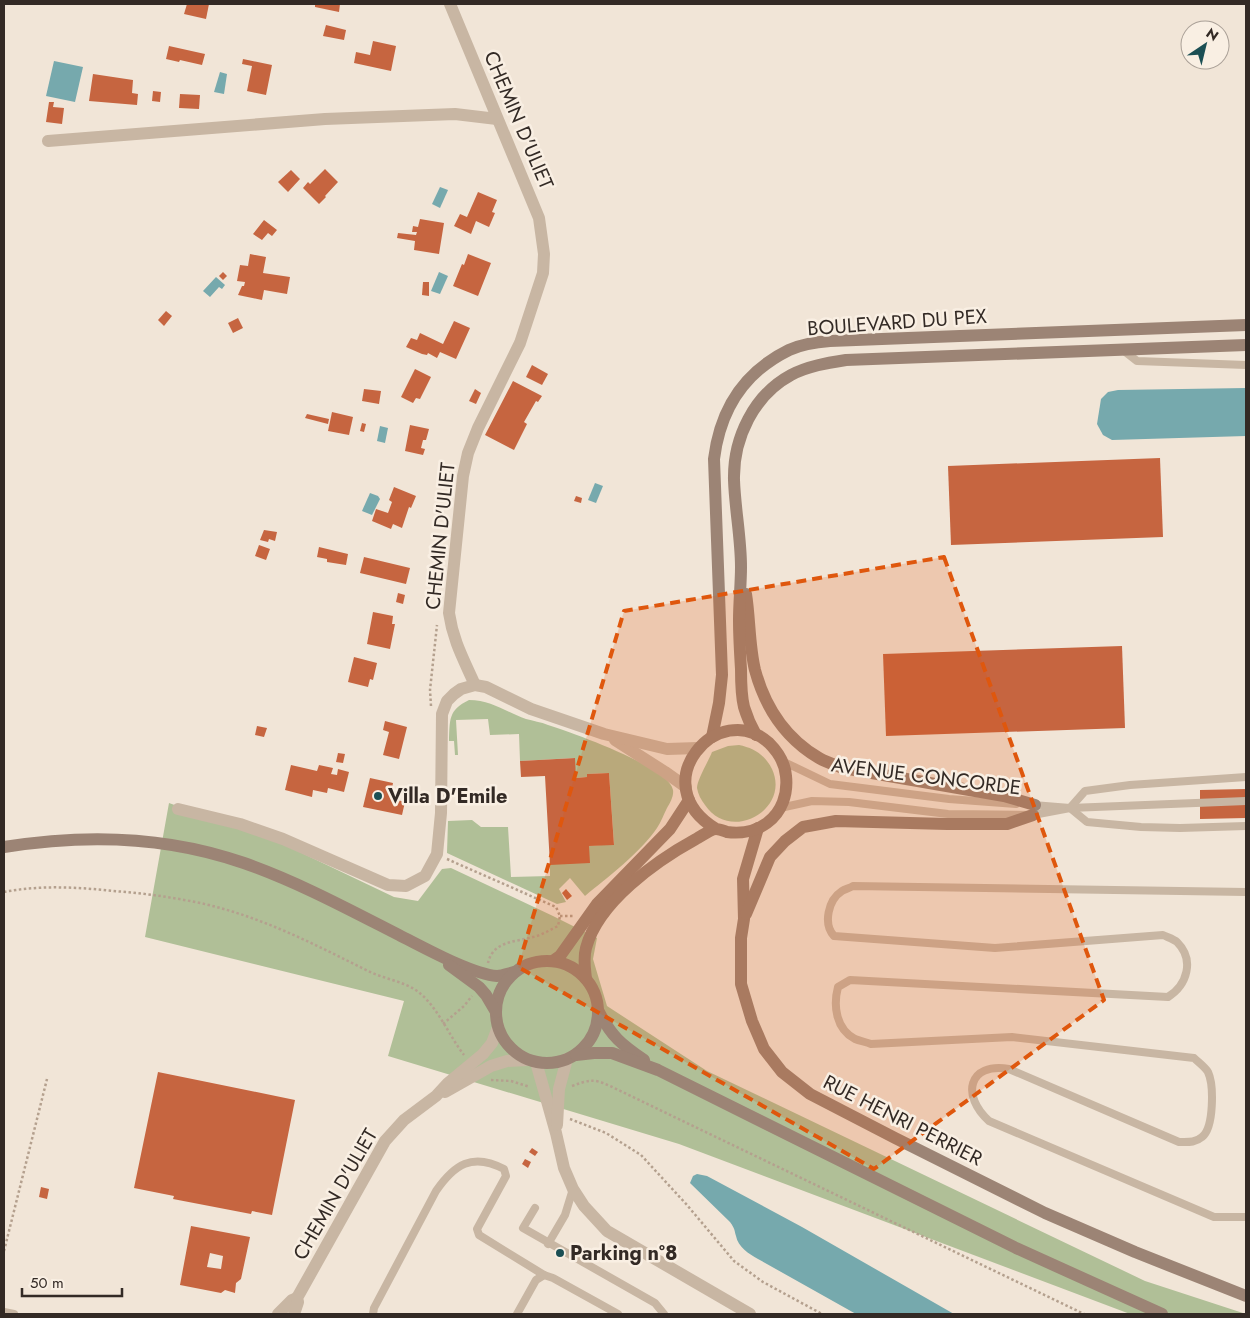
<svg xmlns="http://www.w3.org/2000/svg" width="1250" height="1318" font-family="Jost,sans-serif">
  <style>
    .green { fill: #b0bf97 }
    .water { fill: #76a9ad }
    .building { fill: #c66540; fill-rule: evenodd }
    .lines { fill: none; stroke-linecap: round; stroke-linejoin: round }
    .path { stroke: #b4a08e; stroke-width: 2.5; stroke-dasharray: 2.5 2.5; stroke-linecap: butt }
    .lane { stroke: #c8b6a3; stroke-width: 8 }
    .street { stroke: #c8b6a3; stroke-width: 12 }
    .secondary { stroke: #9c8475; stroke-width: 12 }
    .marked { fill: #df570d; fill-opacity: 0.2; stroke: #df570d; stroke-width: 4; stroke-dasharray: 10 6; stroke-linejoin: round }
    .poi-dot { fill: #1b4f54; stroke: #f9efe3; stroke-width: 2 }
    .labels { text-anchor: middle; stroke-width: 5; stroke-linejoin: round; paint-order: stroke }
    .street-label { font-size: 20px; fill: #332a25; stroke: #f9efe3 }
    .poi-label { font-size: 20px; font-weight: bold; fill: #332a25; stroke: #f9efe3; text-anchor: start }
  </style>
  <rect width="100%" height="100%" fill="#f1e5d7"/>
  <g class="green">
    <path d="M469 700C491 700 506 712 526 719 533 721 541 722 548 725 570 732 670 767 673 790 674 796 670 803 667 808 664 814 661 822 657 828 641 852 608 877 585 896L570 878 559 889 566 902 557 904 447 853 448 821 472 820 481 827H508L511 877 550 876V865L589 846 614 844 609 773 587 774V777L576 778 574 758 520 761 519 734 490 735 488 719 456 720 458 755H455L454 741H449C450 720 448 710 469 700Z"/>
    <path d="M739 745C754 748 765 755 772 769 791 810 730 843 705 805 701 800 698 794 697 788 697 780 709 760 712 752L728 746Z"/>
    <polygon points="169,803 285,845 394,897 418,901 442,869 451,868 553,916 597,938 593,959 607,1006 707,1071 1145,1281 1246,1314 1130,1314 679,1144 388,1056 404,1001 145,937"/>
  </g>
  <g class="water">
    <polygon points="54,61 83,67 75,102 46,96"/>
    <polygon points="220,72 227,74 224,94 214,92"/>
    <polygon points="440,187 448,190 440,208 432,204"/>
    <polygon points="439,272 448,276 440,294 431,291"/>
    <polygon points="216,277 225,285 222,289 219,287 210,297 203,291"/>
    <polygon points="1246,388 1246,436 1112,440 1103,435 1097,424 1101,399 1108,392 1118,390"/>
    <polygon points="380,426 388,428 385,443 377,441"/>
    <polygon points="595,483 603,486 596,503 588,500"/>
    <polygon points="370,493 378,496 380,499 372,515 362,511"/>
    <path d="M697 1174 707 1176 802 1227 954 1314H856L758 1259C749 1254 738 1247 736 1236 734 1229 735 1229 730 1222L690 1183 693 1176Z"/>
  </g>
  <g class="building">
    <polygon points="187,4 209,4 206,19 184,14"/>
    <polygon points="315,4 340,4 339,12 315,7"/>
    <polygon points="326,25 346,30 344,40 323,36"/>
    <polygon points="373,41 396,46 391,71 354,63 356,52 370,55"/>
    <polygon points="169,46 205,54 202,65 180,60 179,62 166,59"/>
    <polygon points="243,59 272,65 266,95 247,91 252,66 242,64"/>
    <polygon points="93,74 133,80 132,93 138,94 137,105 89,101"/>
    <polygon points="153,91 161,92 160,102 152,101"/>
    <polygon points="180,94 200,95 199,109 179,108"/>
    <polygon points="49,102 54,102 53,107 64,108 62,124 46,122"/>
    <polygon points="325,169 338,182 325,196 326,197 319,204 303,188 308,182 310,184"/>
    <polygon points="291,170 300,179 288,192 278,182"/>
    <polygon points="478,192 497,200 492,212 495,213 489,227 476,221 471,234 454,226 460,214 467,217"/>
    <polygon points="420,219 444,223 439,254 414,250 415,241 397,238 398,233 416,235 417,232 412,232 413,226 418,227"/>
    <polygon points="264,220 277,230 272,236 268,233 262,240 253,234"/>
    <polygon points="250,254 266,257 263,273 290,277 287,294 264,290 262,300 238,295 242,286 244,286 245,282 237,281 240,265 248,266"/>
    <polygon points="468,254 491,263 478,296 453,286 462,264 464,265"/>
    <polygon points="223,272 227,276 223,280 219,276"/>
    <polygon points="423,282 429,282 429,296 422,295"/>
    <polygon points="166,311 172,316 164,326 158,320"/>
    <polygon points="238,318 243,328 233,333 228,323"/>
    <polygon points="454,321 470,328 456,359 440,352 437,358 428,353 427,355 422,354 406,347 411,338 417,340 420,333 443,344"/>
    <polygon points="532,365 548,374 542,385 526,377"/>
    <polygon points="415,369 431,377 420,399 416,398 413,403 401,397"/>
    <polygon points="513,381 542,396 538,402 536,401 524,422 527,424 514,450 485,435"/>
    <polygon points="364,389 381,391 379,404 362,401"/>
    <polygon points="475,389 481,393 476,404 469,401"/>
    <polygon points="332,412 353,417 349,435 328,431"/>
    <polygon points="307,414 329,419 328,424 305,418"/>
    <polygon points="362,423 366,424 364,432 360,431"/>
    <polygon points="410,425 429,429 426,440 423,440 421,448 425,449 423,455 405,451"/>
    <polygon points="1160,458 1163,537 951,545 948,466"/>
    <polygon points="394,487 416,496 411,508 409,507 402,528 393,524 391,529 372,521 376,509 388,513 392,502 389,500"/>
    <polygon points="576,496 582,498 581,503 574,501"/>
    <polygon points="264,530 277,532 275,541 269,539 268,542 260,540"/>
    <polygon points="259,545 270,549 266,560 255,556"/>
    <polygon points="319,547 348,554 346,565 327,562 327,559 317,557"/>
    <polygon points="364,557 410,568 406,584 360,573"/>
    <polygon points="398,593 405,595 403,604 396,602"/>
    <polygon points="373,612 393,616 392,624 395,624 390,649 367,644"/>
    <polygon points="1122,646 1125,728 886,736 883,654"/>
    <polygon points="354,657 377,663 373,680 370,679 368,687 348,682"/>
    <polygon points="385,721 407,727 399,759 383,755 389,732 383,730"/>
    <polygon points="257,726 267,728 264,737 255,735"/>
    <polygon points="338,753 345,754 343,763 336,762"/>
    <polygon points="575,758 576,778 587,777 587,774 609,773 614,845 589,846 590,863 550,865 545,776 521,777 520,761"/>
    <polygon points="291,765 317,771 319,765 333,768 331,774 337,775 338,769 349,772 344,792 328,788 327,793 313,790 312,797 285,790"/>
    <polygon points="370,778 393,783 390,798 405,802 402,815 363,807"/>
    <polygon points="1246,789 1246,818 1200,819 1200,790"/>
    <polygon points="566,889 572,896 567,900 562,893"/>
    <polygon points="158,1072 295,1100 272,1215 252,1211 251,1214 173,1199 174,1196 134,1188"/>
    <polygon points="532,1148 538,1152 535,1156 529,1152"/>
    <polygon points="525,1159 531,1162 528,1168 522,1164"/>
    <polygon points="41,1187 49,1189 47,1199 39,1197"/>
    <path d="M191 1226 250 1237 241 1279 236 1283 235 1293 225 1290 221 1293 180 1285ZM210 1253 223 1256 221 1269 207 1267Z"/>
  </g>
  <g class="lines">
    <g class="path">
      <polyline points="431,706 430,690 437,625"/>
      <path d="M447 859 556 907 560 916 558 926C550 930 542 935 533 937 515 942 493 941 488 963"/>
      <path d="M4 892C40 885 77 887 113 891 142 893 171 897 200 903 260 916 314 944 368 971 384 979 403 981 417 991 437 1005 449 1036 464 1055"/>
      <polyline points="560,916 573,916"/>
      <polyline points="443,1024 464,1006 472,996"/>
      <polyline points="491,1080 511,1081 530,1087"/>
      <path d="M572 1086C589 1080 593 1078 610 1086L1084 1314"/>
      <polyline points="570,1119 606,1133 641,1155 687,1205 734,1261 763,1282 822,1314"/>
      <polyline points="4,1251 47,1079"/>
    </g>
    <g class="lane">
      <polyline points="1123,350 1137,361 1246,365"/>
      <polyline points="782,761 830,784 949,799 1016,804"/>
      <polyline points="1033,805 1070,808 1246,801"/>
      <polyline points="780,808 812,801 849,802 948,814 1033,815 1070,808 1085,791 1130,785 1246,777"/>
      <polyline points="1070,808 1087,822 1141,827 1180,828 1246,826"/>
      <path d="M1246 892 853 886C850 888 845 889 842 891 828 900 823 924 834 936L995 948 1163 935C1167 937 1174 939 1177 942 1195 960 1187 985 1168 997L850 980 838 987C833 1006 836 1029 855 1039 860 1041 866 1042 871 1044L1012 1037 1194 1058C1198 1062 1205 1067 1208 1072 1214 1085 1214 1128 1202 1137 1195 1143 1188 1142 1179 1142L1009 1069C968 1062 961 1096 989 1121L1214 1217H1246"/>
      <polyline points="535,1208 523,1228 655,1303 664,1314"/>
      <polyline points="548,1244 565,1215 573,1189"/>
      <polyline points="4,1312 14,1314"/>
      <path d="M373 1314 374 1308 436 1191C454 1165 472 1152 504 1169L506 1176 477 1229 479 1235 544 1275"/>
      <polyline points="517,1314 536,1280 544,1275 553,1278 618,1314"/>
    </g>
    <g class="street">
      <path d="M450 4 539 218 544 254 543 273 520 343 478 428 468 453 463 476 449 613C453 641 464 660 475 685"/>
      <polyline points="48,141 325,119 455,114 497,119"/>
      <polyline points="615,740 665,772 686,787"/>
      <polyline points="178,809 240,824 283,839 388,885 406,886 425,876 437,854 441,813 442,714 447,701 454,694 461,689 475,685 486,687 531,709 604,734 667,749 698,748"/>
      <polyline points="536,1062 556,1133 564,1168 573,1189 584,1206 607,1231 750,1314"/>
      <polyline points="445,1092 491,1066 507,1061 528,1060"/>
      <polyline points="557,1125 559,1089 567,1059"/>
      <polyline points="278,1314 292,1300 297,1298"/>
      <polyline points="294,1314 298,1302 297,1298 385,1141 404,1120 436,1096 448,1083 483,1054 492,1043 498,1027"/>
    </g>
    <g class="secondary">
      <path d="M746 594C750 619 749 645 755 670 765 707 785 738 819 758 826 762 835 765 843 768L1004 796 1035 805"/>
      <path d="M756 735C751 726 747 717 744 707 741 695 741 681 741 669 740 653 739 636 739 620 739 602 741 584 741 567 741 538 735 509 734 480 733 438 754 395 791 375 808 366 827 363 846 360L1246 345"/>
      <path d="M712 737 719 703 722 675 714 459C720 410 744 372 789 350 802 344 816 342 830 341L1246 325"/>
      <polyline points="758,828 743,879 744,919 741,938 741,984 752,1021 764,1049 782,1072 810,1094 895,1138 1045,1213 1135,1252 1246,1296"/>
      <path d="M4 847C84 834 167 836 244 863 298 882 348 909 399 935 423 947 471 974 497 976 503 976 509 973 515 972"/>
      <polyline points="746,914 770,857 785,841 803,827 836,821 947,824 1007,824 1033,815"/>
      <circle cx="547" cy="1012" r="51"/>
      <polyline points="553,961 560,956 597,904 670,829 689,800"/>
      <polyline points="449,965 479,987 486,995 496,1012"/>
      <path d="M586 979C585 968 583 959 586 948 598 902 656 861 696 839 702 836 711 829 716 829 720 829 724 831 727 832 741 834 756 831 767 823 782 812 788 794 786 776 785 763 778 752 769 743 719 697 642 784 716 829"/>
      <path d="M599 1012C612 1037 621 1044 644 1060"/>
      <polyline points="576,1055 594,1053 612,1053 658,1070 1016,1248 1162,1314"/>
    </g>
  </g>
  <path class="marked" d="M944 557 1104 1000 874 1169 518 967 624 611Z"/>
  <g class="poi-dot">
    <circle cx="378" cy="796" r="5"/>
    <circle cx="560" cy="1253" r="5"/>
  </g>
  <g class="labels">
    <g class="street-label">
      <text transform="translate(519 120) rotate(67)" y="7">CHEMIN D'ULIET</text>
      <text transform="translate(897 322) rotate(-4)" y="7">BOULEVARD DU PEX</text>
      <text transform="translate(440 536) rotate(-84)" y="7">CHEMIN D'ULIET</text>
      <text transform="translate(926 776) rotate(7)" y="7">AVENUE CONCORDE</text>
      <text transform="translate(903 1120) rotate(27)" y="7">RUE HENRI PERRIER</text>
      <text transform="translate(335 1194) rotate(-60)" y="7">CHEMIN D'ULIET</text>
    </g>
    <g class="poi-label">
      <text x="388" y="803">Villa D'Emile</text>
      <text x="570" y="1260">Parking n°8</text>
    </g>
  </g>
  <rect width="1250" height="1318" fill="none" stroke="#332a25" stroke-width="10"/>
  <g transform="translate(1205 45) rotate(35)"><circle r="24" fill="#f9efe3" stroke="#aaa097"/>
  <path d="M0-4L9 19L0 12L-9 19Z" fill="#1b4f54"/>
  <text y="-8" font-size="14" font-weight="bold" text-anchor="middle" fill="#332a25">N</text>
  </g>
  <path d="M22 1288v8h100v-8" fill="none" stroke="#332a25" stroke-width="2.5"/>
  <text x="30" y="1288" font-size="15" fill="#332a25" stroke="#f9efe3" stroke-width="4" paint-order="stroke">50 m</text>
</svg>
